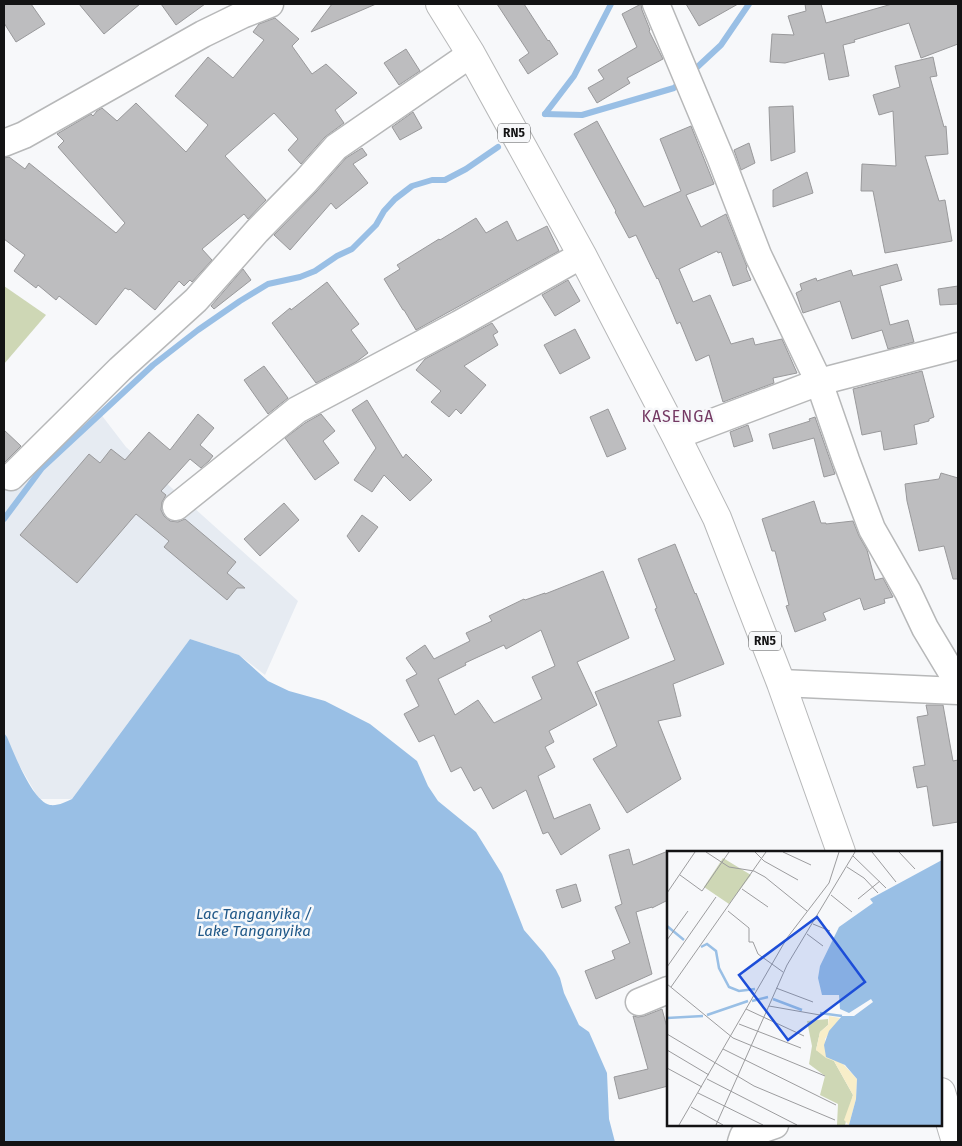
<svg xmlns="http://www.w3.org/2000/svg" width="962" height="1146" font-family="'Fira Sans',sans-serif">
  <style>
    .built { fill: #e6ebf2 }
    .green { fill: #ced7b5 }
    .water { fill: #99bfe5 }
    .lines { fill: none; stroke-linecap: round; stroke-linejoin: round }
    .stream { stroke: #99bfe5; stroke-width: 6 }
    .building { fill: #bdbdbf; stroke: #99999b; fill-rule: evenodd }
    .minor-casing { stroke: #b7b8b9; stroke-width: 29 }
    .highway-casing { stroke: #b7b8b9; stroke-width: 30 }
    .minor { stroke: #fff; stroke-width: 26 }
    .highway { stroke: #fff; stroke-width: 28 }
    .labels { text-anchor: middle; stroke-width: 5; stroke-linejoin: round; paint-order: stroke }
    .shield { fill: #f7f8fa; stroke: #575859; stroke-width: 1 }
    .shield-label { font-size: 12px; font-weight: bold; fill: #131314 }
    .water-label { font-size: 15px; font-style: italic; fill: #205888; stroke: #f7f8fa }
    .quarter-label { font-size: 16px; letter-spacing: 1px; fill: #743963; stroke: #f7f8fa }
    .inset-river { fill: none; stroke: #99bfe5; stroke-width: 2.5 }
    .inset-road { fill: none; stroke: #9c9c9e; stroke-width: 1 }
    .view { fill: #1d4ed8; fill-opacity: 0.15; stroke: #1d4ed8; stroke-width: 2.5 }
    .inset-edge { fill: none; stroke: #131314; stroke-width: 2.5 }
  </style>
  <rect width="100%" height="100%" fill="#f7f8fa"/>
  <polygon class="built" points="90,400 126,447 298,601 265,675 239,655 190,639 72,799 39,799 4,739 4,488"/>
  <polygon class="green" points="4,286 46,315 4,364"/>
  <path class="water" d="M190 639 239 655 268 681 289 691 325 701 370 724 417 761 428 786 438 801 476 832 502 874 524 930 544 953 556 970 560 978 564 993 579 1025 589 1032 607 1073 609 1119 615 1142H4V733L7 737C14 753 32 801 50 805 58 806 66 802 72 799Z"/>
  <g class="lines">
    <g class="stream">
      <polyline points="692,72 721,45 749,4"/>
      <polyline points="545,114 582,115 674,88 682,80"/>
      <polyline points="545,114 574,76 611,4"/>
      <polyline points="4,519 42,468 153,365 198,330 240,301 268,284 300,277 315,271 337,256 352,249 376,225 384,211 395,199 412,186 432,180 445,180 466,169 498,147"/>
    </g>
  </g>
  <g class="building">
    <polygon points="4,4 31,4 45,24 16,42 4,23"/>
    <polygon points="79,4 140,4 104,34"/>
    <polygon points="161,4 205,4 176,25"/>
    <polygon points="332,4 376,4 311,32"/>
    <polygon points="497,4 524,4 548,41 549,40 558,54 528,74 519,60 529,53"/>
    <polygon points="641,4 642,10 650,30 649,31 663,59 627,78 630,83 597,103 588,88 604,79 598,70 637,47 622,14"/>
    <polygon points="686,4 738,4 699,26"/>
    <polygon points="805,4 821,4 826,23 892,4 958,4 958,44 921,58 909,23 854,40 855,42 843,45 849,76 829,80 824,53 785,63 770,62 772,34 794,35 788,16 806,11"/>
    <polygon points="275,18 299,39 292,46 312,74 326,64 357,93 335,110 344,123 325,137 301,164 288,150 298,139 274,113 225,156 266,200 248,219 244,214 202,249 212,260 192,282 190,280 184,286 179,281 155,310 130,289 129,290 125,288 96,325 59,296 56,300 38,285 36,288 14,271 25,255 4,239 4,158 9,157 25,169 29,163 116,233 125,223 58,147 64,141 57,134 91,114 93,116 97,111 102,108 117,121 136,103 186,152 208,125 175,96 208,57 233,78 264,40 253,32 259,24"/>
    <polygon points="406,49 420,71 399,85 384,63"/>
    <polygon points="933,57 937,76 930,77 944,127 946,126 948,154 925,156 939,201 945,200 952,241 885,253 873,191 861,191 862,164 896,166 893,111 879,115 873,95 900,87 895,66"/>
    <polygon points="793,106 795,152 771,161 769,107"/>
    <polygon points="413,112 422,128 400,140 392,127"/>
    <polygon points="597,121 644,207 681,191 660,139 691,126 714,184 686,195 701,227 726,214 747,267 746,268 751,280 733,286 721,252 718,253 717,251 679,269 693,302 710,295 731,344 753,338 755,345 782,339 797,373 773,378 774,383 723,402 709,355 696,361 680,322 677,324 658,278 657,279 636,235 629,238 615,212 616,211 574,134"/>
    <polygon points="749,143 755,163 741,170 734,150"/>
    <polygon points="362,148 367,155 353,164 368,183 336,209 331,203 290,250 274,235 316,192 346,158"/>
    <polygon points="807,172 813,193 773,207 773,190"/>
    <polygon points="476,218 486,233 507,221 517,241 547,226 559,251 416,330 404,310 403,310 384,279 400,269 397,265 439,239 440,240"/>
    <polygon points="897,264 902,280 880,286 890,325 908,320 914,342 888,349 882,330 852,339 840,301 803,313 796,293 802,290 800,284 816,278 817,281 851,270 853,276"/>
    <polygon points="243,269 251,280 214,309 211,306"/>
    <polygon points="568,280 580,301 555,316 542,295"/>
    <polygon points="327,282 359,324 351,330 368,353 356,362 316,383 272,323 290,308 291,310"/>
    <polygon points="958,286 958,304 940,305 938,289"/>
    <polygon points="492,323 498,332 493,335 498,345 464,366 486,385 461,414 456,409 449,417 431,402 441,391 416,370 425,359"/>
    <polygon points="575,329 590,358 560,374 544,345"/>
    <polygon points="264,366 288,398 268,414 244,380"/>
    <polygon points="922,371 934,417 929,419 929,421 914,425 917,444 884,450 881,431 862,435 853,389"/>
    <polygon points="367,400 403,458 406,454 432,480 410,501 384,475 372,492 354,480 376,448 352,410"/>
    <polygon points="608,409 626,449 607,457 590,417"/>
    <polygon points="198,414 214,428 200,445 213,456 209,461 201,468 190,459 161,491 166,495 162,502 161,510 164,516 170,521 178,522 185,519 236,562 227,573 245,588 237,588 227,600 164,547 169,541 136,514 77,583 20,535 89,454 100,463 111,449 125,460 149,432 170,450"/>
    <polygon points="321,414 335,431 323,441 339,463 315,480 285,438 305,423"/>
    <polygon points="815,417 835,474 824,477 814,438 773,449 769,434 810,421 809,419"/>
    <polygon points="748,425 753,441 734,447 730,432"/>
    <polygon points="4,430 21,446 4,463"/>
    <polygon points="941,473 958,478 958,579 953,579 944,546 919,551 907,501 905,484 939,479"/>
    <polygon points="814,501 821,523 826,523 826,524 853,521 859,536 867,550 875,580 883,578 893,597 884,599 885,603 864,610 860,598 823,613 826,620 795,632 786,606 789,605 775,551 772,551 762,519"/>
    <polygon points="284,503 299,520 260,556 244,539"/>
    <polygon points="362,515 378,527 359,552 347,536"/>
    <polygon points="675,544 695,594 696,593 724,664 673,684 681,716 658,721 681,779 627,813 593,759 617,746 595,692 675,660 655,609 657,608 638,559"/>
    <path d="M603 571 629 638 577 662 597 705 549 731 554 742 545 747 555 767 538 776 554 819 590 804 600 829 561 855 548 832 543 834 526 790 493 809 481 787 474 791 461 767 451 772 434 735 419 742 404 714 419 706 406 680 417 674 406 658 425 645 434 659 470 641 466 633 492 621 489 616 524 599 525 600 545 593V594ZM541 630 555 666 532 677 542 699 494 723 478 700 455 715 438 679 466 665 465 663 504 645 506 649Z"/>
    <polygon points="926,705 943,705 953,761 958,760 958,822 933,826 927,786 917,788 913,767 925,765 917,717 928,715"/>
    <polygon points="629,849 633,865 668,851 668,900 652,908 652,907 636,912 652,974 596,999 585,971 615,959 612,951 630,943 615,907 622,904 609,855"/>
    <polygon points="576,884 581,901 562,908 556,890"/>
    <polygon points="662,1009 668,1031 668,1086 619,1099 614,1077 648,1069 633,1016 638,1017 644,1016"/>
  </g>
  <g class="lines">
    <g class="minor-casing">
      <g id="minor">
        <polyline points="656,4 721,159 758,255 819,382 846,460 872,529 908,592 925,628 958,683"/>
        <polyline points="4,143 24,135 203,34 242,15 270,4"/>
        <polyline points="676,436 819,382 958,346"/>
        <polyline points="11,477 120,369 196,300 257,231 305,182 336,147 471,54"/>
        <polyline points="176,507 297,410 459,324 582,255"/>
        <polyline points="781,683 958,691"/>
        <polyline points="639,1002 668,990"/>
        <polyline points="741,1142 743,1136 775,1125"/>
      </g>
    </g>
    <g class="highway-casing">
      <g id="highway">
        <polyline points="440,4 471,54 582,255 676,436 717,518 781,683 841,852"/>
        <polyline points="941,1092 956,1142"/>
      </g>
    </g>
    <use href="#minor" class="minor"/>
    <use href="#highway" class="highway"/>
  </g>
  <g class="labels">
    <g class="shield">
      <rect x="498" y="123.5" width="32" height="19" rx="4"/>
      <rect x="749" y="631.5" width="32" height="19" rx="4"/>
    </g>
    <g class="shield-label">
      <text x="514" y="137">RN5</text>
      <text x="765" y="645">RN5</text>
    </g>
    <g class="water-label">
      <text x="254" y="919">Lac Tanganyika /<tspan x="254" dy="17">Lake Tanganyika</tspan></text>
    </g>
    <g class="quarter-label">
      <text x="678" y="422">KASENGA</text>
    </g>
  </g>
  <g transform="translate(667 851)">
    <rect width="275" height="275" fill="#f7f8fa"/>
    <path d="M56 7 84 24 62 53 37 36ZM161 168V174L153 181 149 199 167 210 186 244 178 274H170L171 253 153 244 158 225 142 213 145 195 140 170Z" fill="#ced7b5"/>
    <path d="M162 165 173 167 158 188 162 207 165 206 177 214 190 228 189 248 182 274 177 269 186 244 167 210 159 207 149 199 153 181 161 174Z" fill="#f8eec9"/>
    <path d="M275 9V274H182L189 248 190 228 178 214 159 206 157 194 162 180 175 165H187L206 151 204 148 182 162 173 158 172 144H155L151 127 153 115 172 76 206 52 203 48Z" fill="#99bfe5"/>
    <path class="inset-river" d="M0 75 17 89M34 96 40 93 49 100 52 117 62 136 72 140 88 138M106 148 135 159M85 150 101 146M153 162 175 165M40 164 81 150M0 167 36 165"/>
    <path class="inset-road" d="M39 1 62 16 87 20 98 26 140 60M88 1 97 10 131 29M116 1 144 14M205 1 229 31M232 1 248 18M186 5 219 37M180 16 197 27 211 42M13 24 35 40 62 1M75 38 101 56M0 42 28 1M164 44 185 61M191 48 213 30M61 60 82 77V91H86L91 103 116 121M146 73 163 80M140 83 156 95M0 89 21 60M0 116 49 46M0 133 66 187 158 225M4 136 99 1M109 137 146 151M102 155 153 164M79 158 137 185M72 173 134 197M0 183 87 235 168 269M56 198 169 254M0 199 42 224M0 217 35 236M40 228 130 274M31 242 96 274M24 256 56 274M12 274 120 87 162 32 172 1M49 274 120 114 188 1"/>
    <path class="view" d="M150 66 198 131 121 189 72 124Z"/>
    <rect width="275" height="275" class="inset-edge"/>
  </g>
  <rect width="962" height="1146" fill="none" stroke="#131314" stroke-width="10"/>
</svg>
